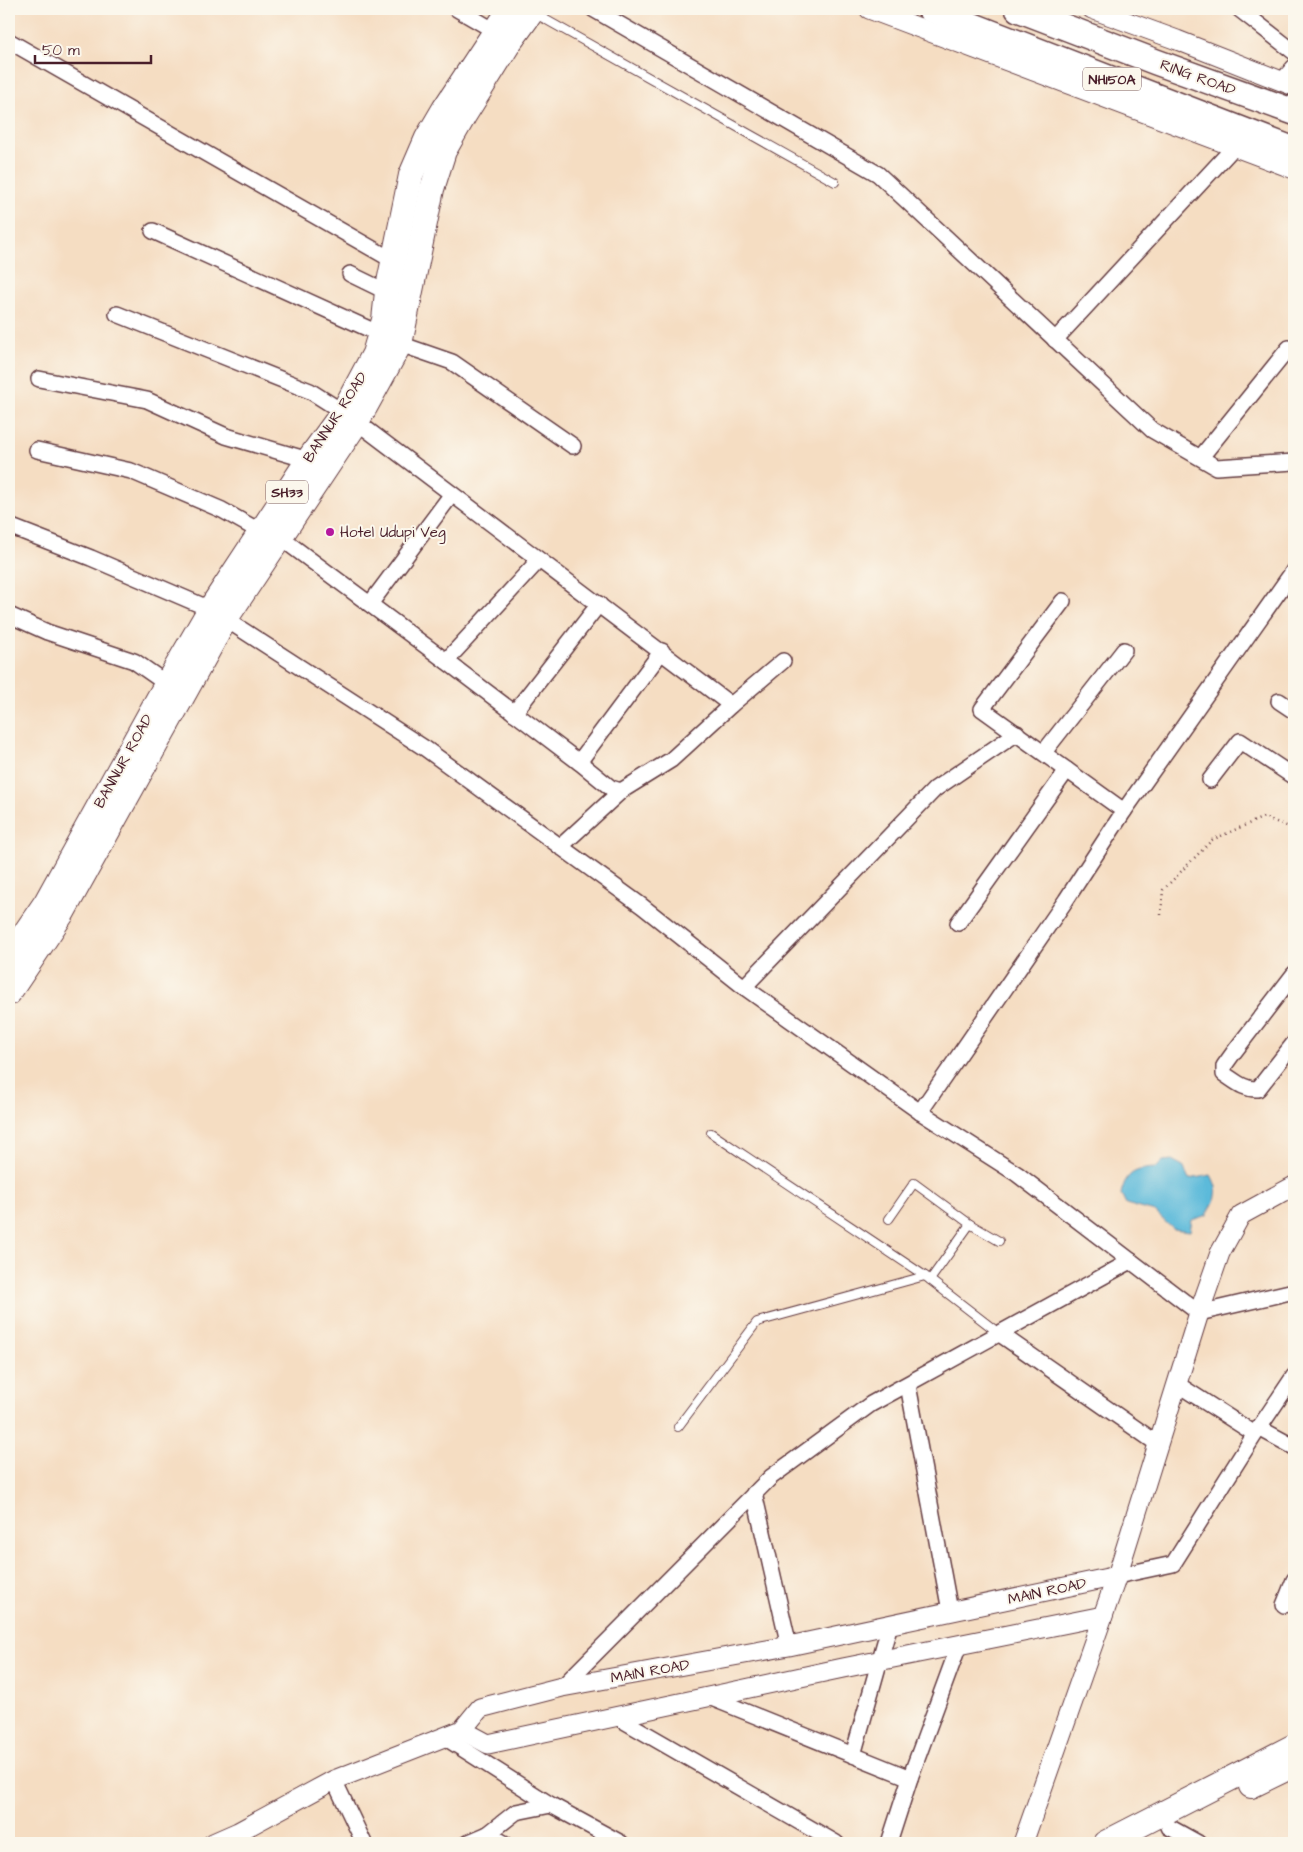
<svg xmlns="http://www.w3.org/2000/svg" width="1303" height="1852" font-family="'Architects Daughter',sans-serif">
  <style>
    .water { fill: #5cbada; stroke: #536c82 }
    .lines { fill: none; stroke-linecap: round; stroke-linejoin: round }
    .service-casing { stroke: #643c42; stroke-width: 10 }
    .minor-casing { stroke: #643c42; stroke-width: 18 }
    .tertiary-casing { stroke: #643c42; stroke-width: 21 }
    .primary-casing { stroke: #643c42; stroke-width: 26 }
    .trunk-casing { stroke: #643c42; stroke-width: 28 }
    .path { stroke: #643c42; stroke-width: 2.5; stroke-dasharray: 1 4; stroke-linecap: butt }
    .service { stroke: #fff; stroke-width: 8 }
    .minor { stroke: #fff; stroke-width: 15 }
    .tertiary { stroke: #fff; stroke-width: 19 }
    .primary { stroke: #fff; stroke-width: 24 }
    .trunk { stroke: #fff; stroke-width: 25 }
    .poi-dot { fill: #b5179e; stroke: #fbf7ec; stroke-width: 2 }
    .labels { text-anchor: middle; stroke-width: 4; stroke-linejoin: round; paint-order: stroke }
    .shield { fill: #fbf7ec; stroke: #7f6065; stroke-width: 1 }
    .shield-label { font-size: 14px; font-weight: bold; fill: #4a1f2b }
    .street-label { font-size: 15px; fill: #4a1f2b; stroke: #fbf7ec }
    .poi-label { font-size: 15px; fill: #4a1f2b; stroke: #fbf7ec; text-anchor: start }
  </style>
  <rect width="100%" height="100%" fill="#fbf7ec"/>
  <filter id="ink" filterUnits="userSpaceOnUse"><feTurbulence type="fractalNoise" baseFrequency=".02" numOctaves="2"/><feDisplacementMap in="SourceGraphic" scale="10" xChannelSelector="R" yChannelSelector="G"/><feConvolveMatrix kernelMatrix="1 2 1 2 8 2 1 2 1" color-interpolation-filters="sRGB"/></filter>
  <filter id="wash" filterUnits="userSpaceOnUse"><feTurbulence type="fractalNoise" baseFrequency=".0096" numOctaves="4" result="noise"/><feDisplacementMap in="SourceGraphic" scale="20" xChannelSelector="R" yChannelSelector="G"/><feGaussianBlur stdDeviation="1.12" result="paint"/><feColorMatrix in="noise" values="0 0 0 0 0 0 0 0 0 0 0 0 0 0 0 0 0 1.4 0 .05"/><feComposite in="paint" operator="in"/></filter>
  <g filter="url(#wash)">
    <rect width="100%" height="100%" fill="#f5ddc2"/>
    <path class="water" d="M1172 1160 1183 1166 1189 1179 1211 1175C1221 1193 1216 1198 1207 1215L1192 1220 1190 1231 1173 1229 1155 1212 1126 1204 1121 1194C1126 1172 1135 1169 1156 1168L1163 1161Z"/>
  </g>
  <g filter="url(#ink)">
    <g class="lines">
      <g class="service-casing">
        <g id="service">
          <polyline points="534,13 835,182"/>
          <polyline points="711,1133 925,1276 1000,1334"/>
          <polyline points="889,1219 914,1183 970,1224 930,1280"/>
          <polyline points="970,1224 999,1241"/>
          <polyline points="678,1427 757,1322 925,1276"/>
        </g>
      </g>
      <g class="minor-casing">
        <g id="minor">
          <polyline points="457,9 495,31"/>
          <polyline points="593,9 878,174 1152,430 1216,467 1294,462"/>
          <polyline points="1239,9 1294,52"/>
          <polyline points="9,41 394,261"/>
          <polyline points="1282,81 1294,67"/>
          <polyline points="153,231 380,334"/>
          <polyline points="350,274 387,292"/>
          <polyline points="117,314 310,391 343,412"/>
          <polyline points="1055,340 1235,146"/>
          <polyline points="400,344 452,362 573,446"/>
          <polyline points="39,379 147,400 226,436 308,460"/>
          <polyline points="357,422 731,705"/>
          <polyline points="37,450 131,471 222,510 261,532"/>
          <polyline points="1201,457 1289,348"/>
          <polyline points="9,526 91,558 210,609 426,749 642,906 744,987 920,1112 1017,1174 1199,1313 1294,1291"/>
          <polyline points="281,538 446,661 579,762 611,788 621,791 671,760 731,705 783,661"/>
          <polyline points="1063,601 982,709 1124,811"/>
          <polyline points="370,604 452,494"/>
          <polyline points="9,615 47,632 134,661 167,684"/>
          <polyline points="446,661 539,560"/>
          <polyline points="1279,701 1294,711"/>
          <polyline points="514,713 599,604"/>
          <polyline points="1044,752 1124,650"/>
          <polyline points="579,762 662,651"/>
          <polyline points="1210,780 1240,741 1294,777"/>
          <polyline points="560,847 621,791"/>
          <polyline points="958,923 1067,770"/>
          <path d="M1294 974 1234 1052 1224 1066V1074C1235 1081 1244 1090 1258 1089L1294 1043"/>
          <polyline points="744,987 935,789 1017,733"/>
          <polyline points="920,1112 1066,900 1124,811 1294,570"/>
          <polyline points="1000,1334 1158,1444"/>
          <polyline points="1177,1384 1255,1434"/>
          <polyline points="908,1385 950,1611"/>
          <polyline points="1259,1428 1294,1447"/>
          <polyline points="754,1493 789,1646"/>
          <polyline points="1117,1576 1173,1564 1255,1434 1294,1376"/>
          <polyline points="1284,1605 1294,1580"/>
          <polyline points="562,1687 771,1477 871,1404 1131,1261"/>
          <polyline points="709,1697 910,1778"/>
          <polyline points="617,1717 836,1843"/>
          <polyline points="444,1737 551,1805 621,1843"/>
          <polyline points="853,1755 890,1624"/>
          <polyline points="334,1780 364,1843"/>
          <polyline points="1169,1827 1198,1843"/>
          <polyline points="488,1834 504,1843"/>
          <polyline points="467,1843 488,1834 516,1812 551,1805"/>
          <polyline points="889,1843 910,1778 959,1645"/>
        </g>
      </g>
      <g class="tertiary-casing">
        <g id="tertiary">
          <polyline points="869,9 1294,169"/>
          <polyline points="1092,9 1177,40 1294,86"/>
          <polyline points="462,1730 488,1744 843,1668 1103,1616"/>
          <polyline points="213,1843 238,1832 334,1780 462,1730 480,1708 562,1687 789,1646 1117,1576"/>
          <polyline points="1023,1843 1117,1576 1199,1313 1220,1253 1241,1215 1294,1186"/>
        </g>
      </g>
      <g class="primary-casing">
        <g id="primary">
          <polyline points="9,956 46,902 159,697 210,609 308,460 343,412 374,354 384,320 387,292 411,175 427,138 444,109 510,9"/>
          <polyline points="9,993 62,914 225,620 357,422 400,344 432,189 444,151 464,116 510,42 534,9"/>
          <polyline points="1251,1786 1294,1765"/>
          <polyline points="1105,1843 1294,1746"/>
        </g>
      </g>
      <g class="trunk-casing">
        <g id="trunk">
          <polyline points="930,9 1294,150"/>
          <polyline points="1018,9 1156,62 1294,112"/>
        </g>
      </g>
      <polyline class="path" points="1161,915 1163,890 1212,840 1264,817 1294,829"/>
      <use href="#service" class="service"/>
      <use href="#minor" class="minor"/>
      <use href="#tertiary" class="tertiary"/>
      <use href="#primary" class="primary"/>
      <use href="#trunk" class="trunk"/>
    </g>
  </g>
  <circle class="poi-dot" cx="330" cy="532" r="5"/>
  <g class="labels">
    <g class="shield">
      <rect x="1083" y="67.5" width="58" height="23" rx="4"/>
      <rect x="266" y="480.5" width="42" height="23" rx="4"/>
    </g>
    <g class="shield-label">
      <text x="1112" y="84">NH150A</text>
      <text x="287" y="497">SH33</text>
    </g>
    <g class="street-label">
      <text transform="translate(1198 77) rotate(20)" y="5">RING ROAD</text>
      <text transform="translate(335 417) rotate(-57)" y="5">BANNUR ROAD</text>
      <text transform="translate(123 761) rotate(-61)" y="5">BANNUR ROAD</text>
      <text transform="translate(1047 1591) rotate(-12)" y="5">MAIN ROAD</text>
      <text transform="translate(650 1671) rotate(-10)" y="5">MAIN ROAD</text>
    </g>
    <g class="poi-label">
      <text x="340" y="537">Hotel Udupi Veg</text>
    </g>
  </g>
  <rect width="1303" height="1852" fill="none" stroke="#fbf7ec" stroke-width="30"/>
  <path d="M35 55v8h116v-8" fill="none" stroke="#4a1f2b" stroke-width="2.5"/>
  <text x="42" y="55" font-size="15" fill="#4a1f2b" stroke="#fbf7ec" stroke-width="4" paint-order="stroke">50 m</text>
</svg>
